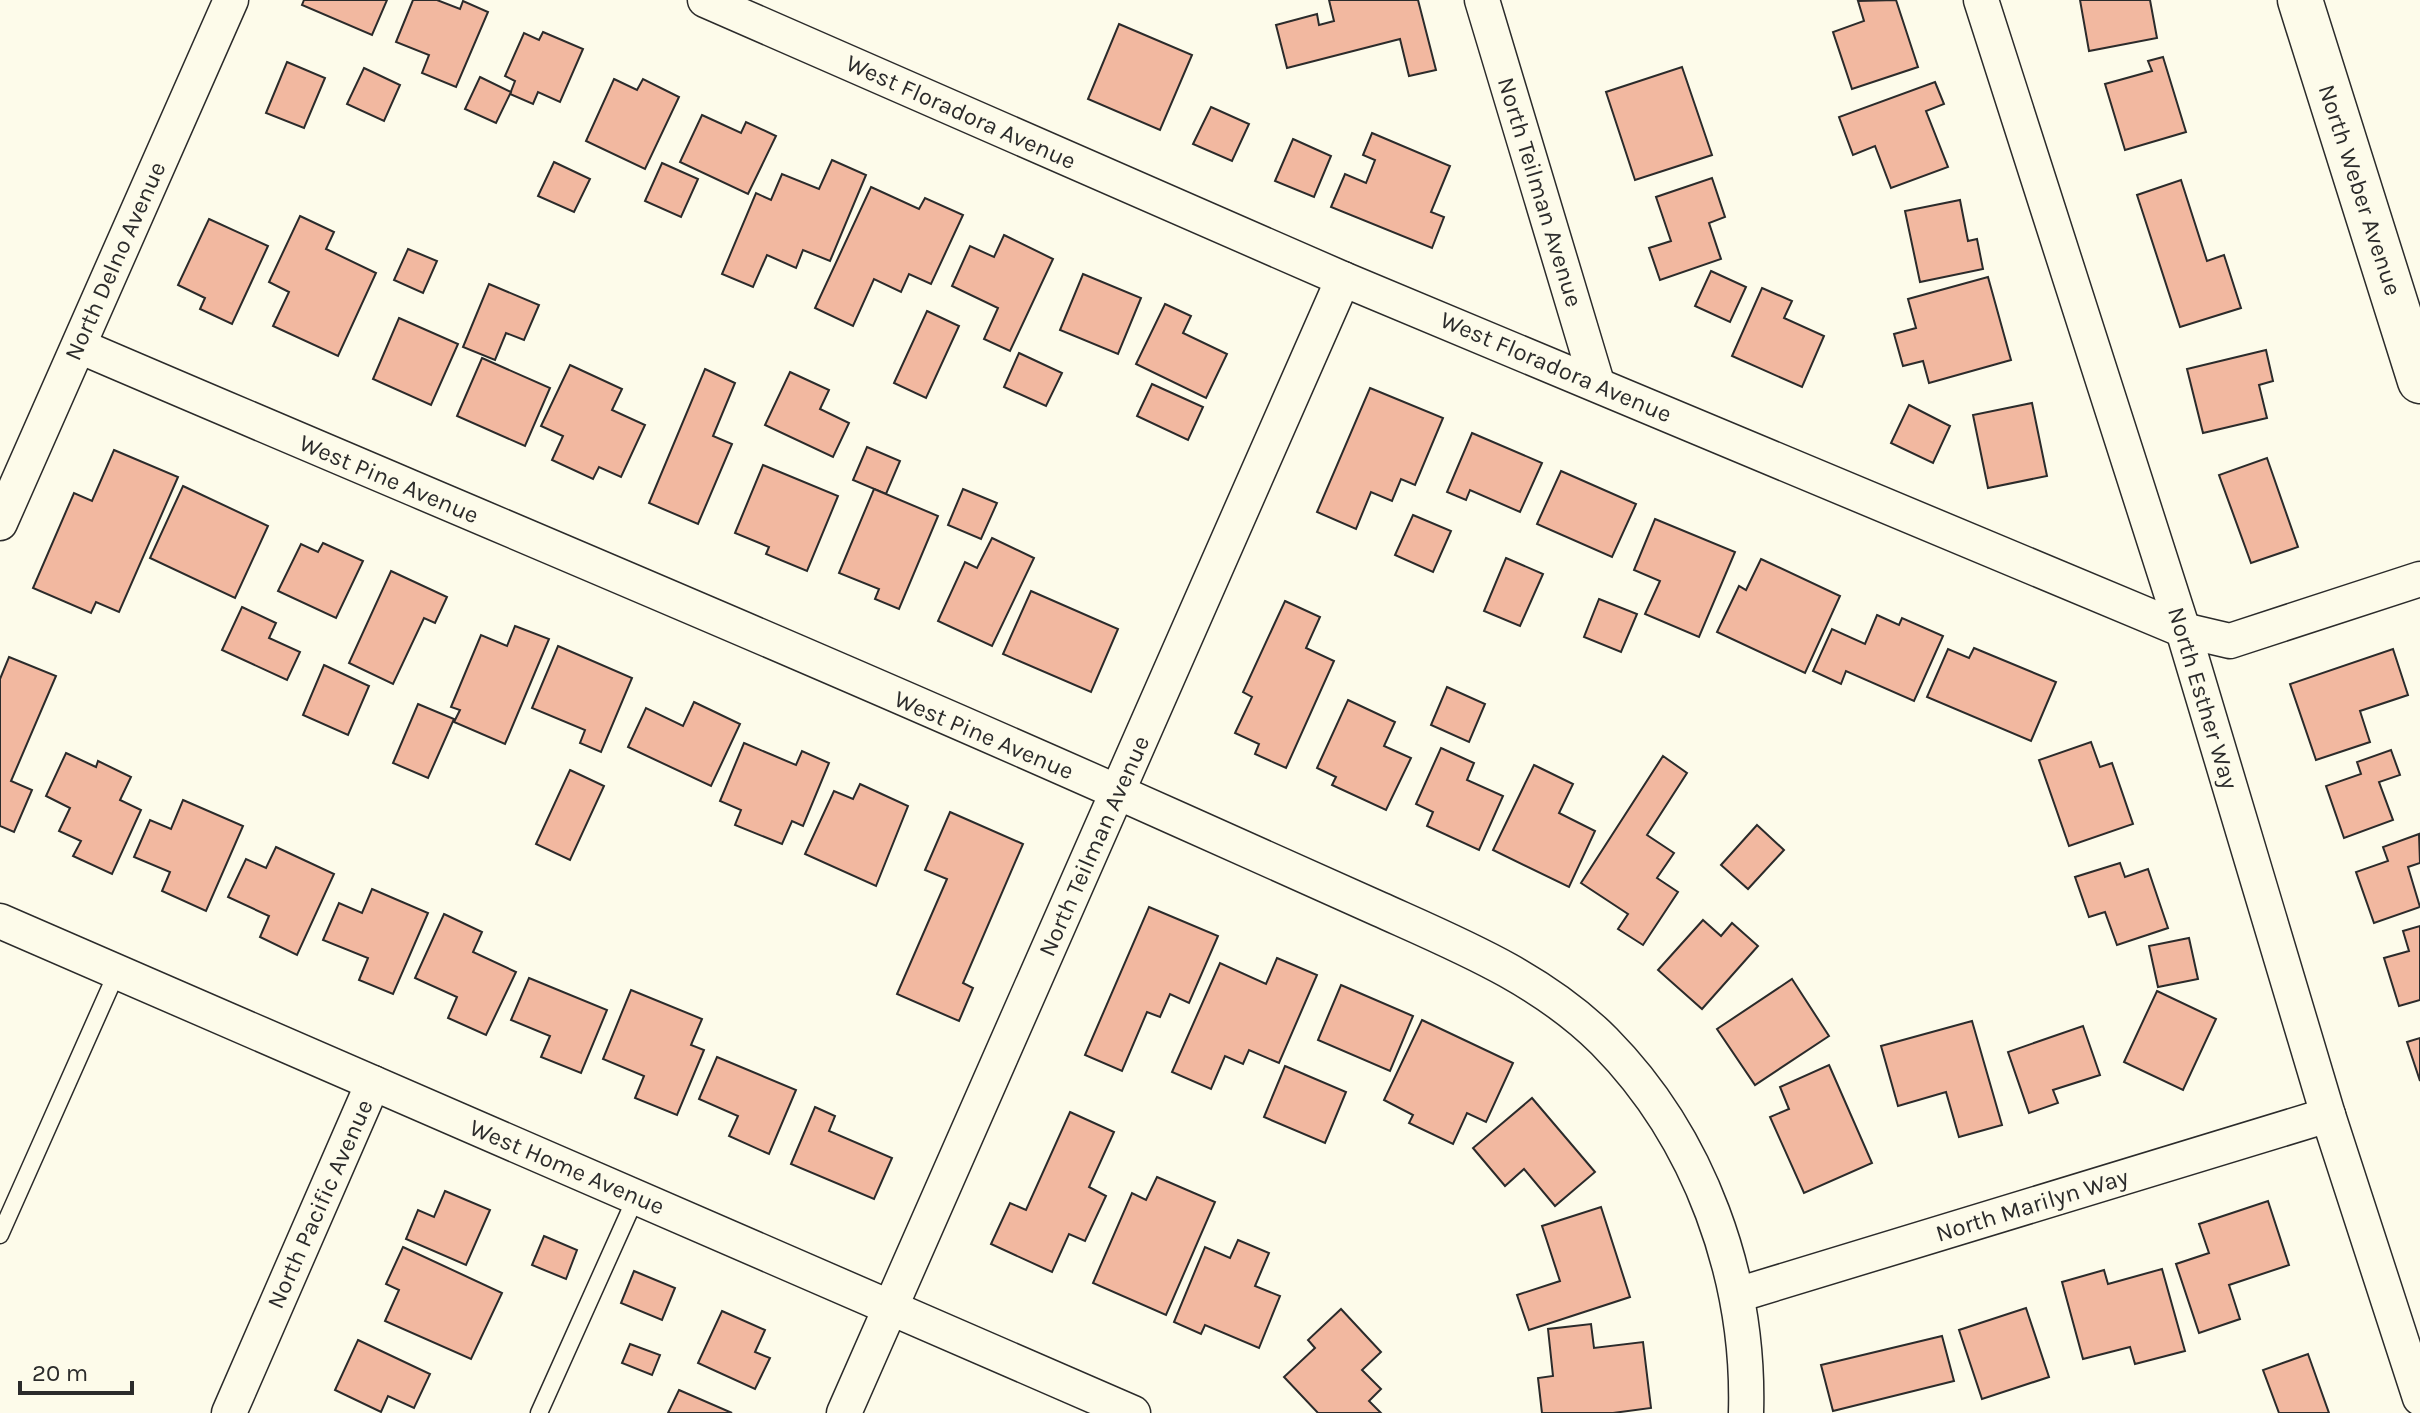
<svg xmlns="http://www.w3.org/2000/svg" width="2420" height="1413" font-family="Karla,sans-serif">
  <style>
    .building { fill: #f2b8a0; stroke: #2b2b2b; stroke-width: 2 }
    .lines { fill: none; stroke-linecap: round; stroke-linejoin: round }
    .lane-casing { stroke: #2b2b2b; stroke-width: 19 }
    .street-casing { stroke: #2b2b2b; stroke-width: 37 }
    .secondary-casing { stroke: #2b2b2b; stroke-width: 47 }
    .lane { stroke: #fdfbea; stroke-width: 16 }
    .street { stroke: #fdfbea; stroke-width: 34 }
    .secondary { stroke: #fdfbea; stroke-width: 44 }
    .labels { text-anchor: middle; stroke-width: 6; stroke-linejoin: round; paint-order: stroke }
    .street-label { font-size: 24px; fill: #2b2b2b; stroke: #fdfbea }
  </style>
  <rect width="100%" height="100%" fill="#fdfbea"/>
  <g class="building">
    <polygon points="304,0 387,0 372,35 302,5"/>
    <polygon points="413,0 437,0 460,9 463,1 488,12 456,87 422,73 429,55 396,42"/>
    <polygon points="1329,0 1418,0 1436,70 1409,76 1400,39 1287,68 1276,25 1317,14 1319,25 1334,21"/>
    <polygon points="1896,0 1918,67 1852,89 1833,32 1864,21 1858,1"/>
    <polygon points="2080,0 2150,0 2157,38 2089,51"/>
    <polygon points="1119,24 1192,55 1160,130 1088,99"/>
    <polygon points="543,32 583,49 560,102 538,92 533,104 510,94 515,81 505,76 524,33 539,40"/>
    <polygon points="2163,57 2186,132 2125,150 2105,84 2152,71 2148,61"/>
    <polygon points="287,62 325,78 304,128 266,113"/>
    <polygon points="1682,67 1712,155 1635,180 1606,92"/>
    <polygon points="364,68 400,85 384,121 347,104"/>
    <polygon points="480,77 511,92 496,123 465,109"/>
    <polygon points="614,79 637,90 643,79 679,97 645,169 586,141"/>
    <polygon points="1935,82 1944,104 1926,111 1948,167 1891,188 1875,146 1853,155 1839,117"/>
    <polygon points="1211,107 1249,124 1232,161 1193,144"/>
    <polygon points="702,115 741,133 746,122 776,136 748,194 680,162"/>
    <polygon points="1372,133 1450,166 1431,212 1444,217 1432,248 1331,207 1345,174 1366,183 1375,160 1363,155"/>
    <polygon points="1293,139 1331,156 1314,197 1275,181"/>
    <polygon points="832,160 866,175 830,261 803,250 796,268 767,255 753,287 722,274 756,193 771,200 782,174 819,189"/>
    <polygon points="554,162 590,179 574,212 538,196"/>
    <polygon points="662,163 698,179 681,217 645,201"/>
    <polygon points="1712,178 1725,217 1709,223 1721,259 1660,280 1649,248 1671,241 1656,197"/>
    <polygon points="2181,180 2207,261 2224,255 2241,308 2180,327 2137,195"/>
    <polygon points="871,187 919,209 925,198 963,215 931,284 909,274 901,292 874,279 853,326 815,308"/>
    <polygon points="1960,200 1968,241 1977,239 1983,269 1920,282 1905,211"/>
    <polygon points="300,216 334,232 326,249 376,273 338,356 273,326 289,292 269,282"/>
    <polygon points="209,219 268,246 232,324 200,309 205,298 178,285"/>
    <polygon points="1004,235 1053,259 1010,351 984,339 998,308 952,286 970,246 994,257"/>
    <polygon points="408,249 437,261 423,293 394,280"/>
    <polygon points="1711,271 1746,287 1730,322 1695,306"/>
    <polygon points="1083,274 1141,298 1118,354 1060,330"/>
    <polygon points="1988,277 2011,360 1929,383 1923,361 1903,366 1894,334 1916,328 1908,299"/>
    <polygon points="489,284 539,305 524,340 506,333 495,360 463,347"/>
    <polygon points="1762,288 1792,301 1784,318 1824,336 1802,387 1732,356"/>
    <polygon points="1165,304 1191,316 1183,333 1227,354 1206,398 1136,364"/>
    <polygon points="927,311 959,326 926,398 894,383"/>
    <polygon points="399,318 458,344 431,405 373,379"/>
    <polygon points="2266,350 2273,381 2259,385 2267,418 2203,433 2187,369"/>
    <polygon points="1019,353 1062,373 1046,406 1004,387"/>
    <polygon points="482,358 550,388 525,446 457,416"/>
    <polygon points="570,365 622,389 612,410 645,425 621,477 599,467 593,479 552,460 563,436 541,426"/>
    <polygon points="705,369 735,383 713,436 732,444 698,524 649,503"/>
    <polygon points="790,372 829,390 820,409 849,423 833,457 765,425"/>
    <polygon points="1152,384 1203,407 1188,440 1137,416"/>
    <polygon points="1370,388 1443,418 1415,485 1401,479 1392,501 1371,492 1356,529 1317,512"/>
    <polygon points="2032,403 2047,476 1988,488 1973,415"/>
    <polygon points="1909,405 1950,426 1933,463 1891,443"/>
    <polygon points="1472,433 1542,463 1520,512 1470,490 1466,500 1447,492"/>
    <polygon points="867,447 900,461 886,494 853,480"/>
    <polygon points="114,450 178,477 119,612 96,602 91,613 33,588 74,493 92,501"/>
    <polygon points="2267,458 2298,547 2251,563 2219,475"/>
    <polygon points="763,465 838,496 807,571 766,554 769,547 735,533"/>
    <polygon points="1561,471 1636,504 1612,557 1537,524"/>
    <polygon points="183,486 268,526 235,598 150,558"/>
    <polygon points="874,489 938,516 899,609 875,599 879,589 839,573"/>
    <polygon points="963,489 997,503 981,539 948,525"/>
    <polygon points="1413,515 1451,531 1433,572 1395,555"/>
    <polygon points="1655,519 1735,552 1699,637 1645,614 1660,581 1634,570"/>
    <polygon points="992,538 1034,558 992,646 938,621 965,562 977,568"/>
    <polygon points="323,543 363,561 336,618 278,591 301,544 318,552"/>
    <polygon points="1506,558 1543,574 1520,626 1484,611"/>
    <polygon points="1761,559 1840,596 1805,673 1717,632 1739,586 1746,590"/>
    <polygon points="391,571 447,597 435,623 424,618 393,684 349,663"/>
    <polygon points="1031,591 1118,629 1091,692 1003,654"/>
    <polygon points="1599,599 1637,614 1621,652 1584,637"/>
    <polygon points="1285,601 1320,617 1306,648 1334,661 1286,768 1255,754 1259,744 1235,733 1252,697 1243,692"/>
    <polygon points="242,607 276,623 269,638 300,652 287,680 222,650"/>
    <polygon points="1877,615 1899,625 1902,618 1943,636 1914,701 1846,671 1841,684 1813,671 1832,629 1865,644"/>
    <polygon points="515,626 549,639 505,744 454,722 460,710 451,707 481,635 507,646"/>
    <polygon points="558,646 632,678 601,752 580,743 585,730 532,708"/>
    <polygon points="1974,648 2056,682 2031,741 1927,697 1948,649 1969,658"/>
    <polygon points="2393,649 2408,695 2360,711 2370,742 2316,760 2290,684"/>
    <polygon points="9,657 56,676 11,781 32,790 14,832 0,826 0,679"/>
    <polygon points="324,665 369,686 348,735 303,715"/>
    <polygon points="1447,687 1485,704 1469,742 1431,725"/>
    <polygon points="1348,700 1395,722 1384,746 1411,758 1386,810 1332,785 1336,777 1317,768"/>
    <polygon points="694,702 740,724 711,786 628,747 646,708 683,726"/>
    <polygon points="418,704 454,719 428,778 393,763"/>
    <polygon points="2091,742 2100,767 2112,763 2133,824 2069,846 2039,760"/>
    <polygon points="744,743 796,765 802,751 829,763 803,826 792,821 782,844 735,825 741,810 720,801"/>
    <polygon points="1441,748 1474,763 1467,780 1503,796 1479,850 1427,826 1433,812 1416,804"/>
    <polygon points="2391,750 2400,775 2379,782 2393,820 2344,838 2326,786 2361,774 2357,762"/>
    <polygon points="66,753 96,767 98,761 131,777 120,800 141,810 112,874 73,856 81,841 59,831 70,808 46,796"/>
    <polygon points="1663,756 1687,773 1647,835 1674,853 1657,878 1678,892 1643,945 1618,929 1628,914 1581,883"/>
    <polygon points="1534,765 1573,784 1559,813 1595,831 1569,887 1493,850"/>
    <polygon points="570,770 604,786 570,860 536,844"/>
    <polygon points="860,784 908,806 876,886 805,854 834,791 853,799"/>
    <polygon points="183,800 243,826 206,911 162,891 170,872 134,857 150,820 171,829"/>
    <polygon points="950,812 1023,844 963,983 973,988 959,1021 897,994 947,879 925,870"/>
    <polygon points="1757,825 1784,850 1748,889 1721,865"/>
    <polygon points="2419,834 2420,863 2408,867 2420,907 2374,923 2356,872 2388,861 2383,847"/>
    <polygon points="276,847 334,874 297,955 260,937 269,916 228,897 246,859 266,868"/>
    <polygon points="2120,863 2125,877 2148,869 2168,928 2117,945 2105,912 2089,917 2075,877"/>
    <polygon points="372,889 428,913 393,994 359,980 368,958 323,940 339,903 362,913"/>
    <polygon points="1149,907 1218,936 1189,1003 1170,994 1160,1017 1147,1012 1122,1071 1085,1055"/>
    <polygon points="444,914 482,932 473,952 516,972 486,1035 448,1018 457,997 415,978"/>
    <polygon points="1703,920 1721,936 1732,923 1758,946 1702,1009 1658,970"/>
    <polygon points="2420,926 2420,1000 2399,1006 2384,958 2409,951 2403,931"/>
    <polygon points="2189,938 2198,979 2158,987 2149,946"/>
    <polygon points="1277,958 1317,975 1279,1063 1249,1050 1243,1064 1225,1056 1211,1089 1172,1072 1220,963 1266,984"/>
    <polygon points="529,978 607,1010 581,1073 541,1057 550,1036 511,1020"/>
    <polygon points="1792,979 1829,1036 1755,1085 1717,1029"/>
    <polygon points="1341,985 1413,1016 1390,1071 1318,1040"/>
    <polygon points="631,990 702,1019 691,1045 704,1050 677,1115 635,1098 644,1076 603,1059"/>
    <polygon points="2157,991 2216,1019 2183,1090 2124,1062"/>
    <polygon points="1422,1020 1513,1063 1486,1122 1467,1113 1453,1144 1409,1123 1413,1115 1384,1100"/>
    <polygon points="1972,1021 2002,1125 1959,1137 1946,1092 1898,1106 1881,1046"/>
    <polygon points="2083,1026 2100,1075 2053,1090 2058,1103 2029,1113 2008,1052"/>
    <polygon points="2420,1038 2420,1081 2407,1042"/>
    <polygon points="717,1057 796,1090 769,1154 729,1136 738,1116 699,1099"/>
    <polygon points="1829,1065 1872,1163 1804,1193 1770,1117 1789,1109 1780,1087"/>
    <polygon points="1285,1066 1346,1092 1325,1143 1264,1117"/>
    <polygon points="1532,1098 1595,1172 1555,1206 1524,1169 1505,1186 1473,1148"/>
    <polygon points="815,1107 835,1116 829,1131 892,1158 874,1199 791,1164"/>
    <polygon points="1070,1112 1114,1132 1089,1187 1106,1196 1085,1241 1069,1234 1052,1272 991,1244 1010,1203 1026,1210"/>
    <polygon points="1157,1177 1215,1202 1166,1315 1093,1283 1132,1193 1146,1200"/>
    <polygon points="445,1191 490,1210 466,1265 406,1239 418,1210 434,1217"/>
    <polygon points="2268,1201 2289,1265 2229,1285 2240,1319 2199,1333 2176,1264 2209,1253 2199,1224"/>
    <polygon points="1601,1207 1630,1297 1529,1330 1517,1295 1560,1281 1542,1226"/>
    <polygon points="544,1236 577,1250 566,1279 532,1265"/>
    <polygon points="1238,1240 1269,1253 1255,1286 1280,1296 1259,1348 1205,1325 1201,1334 1174,1322 1205,1247 1230,1258"/>
    <polygon points="403,1247 502,1293 471,1359 385,1321 399,1290 386,1284"/>
    <polygon points="2162,1269 2185,1351 2135,1364 2130,1347 2083,1359 2062,1282 2104,1270 2108,1284"/>
    <polygon points="634,1271 675,1288 662,1320 621,1303"/>
    <polygon points="2026,1308 2049,1377 1982,1399 1959,1330"/>
    <polygon points="1341,1309 1381,1352 1362,1370 1381,1389 1369,1401 1381,1413 1318,1413 1284,1377 1315,1348 1308,1340"/>
    <polygon points="722,1311 765,1330 755,1352 770,1358 755,1389 698,1363"/>
    <polygon points="1591,1324 1594,1348 1643,1342 1651,1408 1613,1413 1542,1413 1538,1378 1553,1376 1548,1329"/>
    <polygon points="1942,1336 1954,1381 1833,1411 1821,1365"/>
    <polygon points="358,1340 430,1374 414,1408 388,1396 381,1412 335,1390"/>
    <polygon points="630,1344 660,1355 652,1375 622,1363"/>
    <polygon points="2308,1354 2329,1413 2279,1413 2263,1370"/>
    <polygon points="679,1390 732,1413 668,1413"/>
  </g>
  <g class="lines">
    <g class="lane-casing">
      <g id="lane">
        <polyline points="0,1235 117,972"/>
        <polyline points="539,1413 636,1197"/>
      </g>
    </g>
    <g class="street-casing">
      <g id="street">
        <polyline points="705,0 1343,279 2183,630 2230,641 2420,579"/>
        <polyline points="1482,0 1597,383"/>
        <polyline points="1981,0 2183,630 2328,1115 2420,1398"/>
        <path d="M79 346C445 503 814 656 1178 819 1245 849 1312 879 1379 909 1459 945 1541 978 1604 1041 1700 1138 1750 1277 1746 1413"/>
        <polyline points="0,523 231,0"/>
        <polyline points="0,921 1133,1413"/>
        <polyline points="1737,1295 2328,1115"/>
        <polyline points="229,1413 373,1083"/>
        <polyline points="844,1413 1343,279"/>
      </g>
    </g>
    <g class="secondary-casing">
      <polyline id="secondary" points="2300,0 2420,381"/>
    </g>
    <use href="#lane" class="lane"/>
    <use href="#street" class="street"/>
    <use href="#secondary" class="secondary"/>
  </g>
  <g class="labels">
    <g class="street-label">
      <text transform="translate(961 112) rotate(24)" y="8">West Floradora Avenue</text>
      <text transform="translate(2360 190) rotate(72)" y="8">North Weber Avenue</text>
      <text transform="translate(1540 192) rotate(73)" y="8">North Teilman Avenue</text>
      <text transform="translate(115 261) rotate(-66)" y="8">North Delno Avenue</text>
      <text transform="translate(1556 367) rotate(23)" y="8">West Floradora Avenue</text>
      <text transform="translate(389 479) rotate(23)" y="8">West Pine Avenue</text>
      <text transform="translate(2203 698) rotate(73)" y="8">North Esther Way</text>
      <text transform="translate(984 735) rotate(23)" y="8">West Pine Avenue</text>
      <text transform="translate(1094 846) rotate(-66)" y="8">North Teilman Avenue</text>
      <text transform="translate(567 1167) rotate(23)" y="8">West Home Avenue</text>
      <text transform="translate(320 1204) rotate(-66)" y="8">North Pacific Avenue</text>
      <text transform="translate(2032 1205) rotate(-17)" y="8">North Marilyn Way</text>
    </g>
  </g>
  <path d="M20 1381v12h112v-12" fill="none" stroke="#2b2b2b" stroke-width="4"/>
  <text x="32" y="1381" font-size="24" fill="#2b2b2b" stroke="#fdfbea" stroke-width="6" paint-order="stroke">20 m</text>
</svg>
